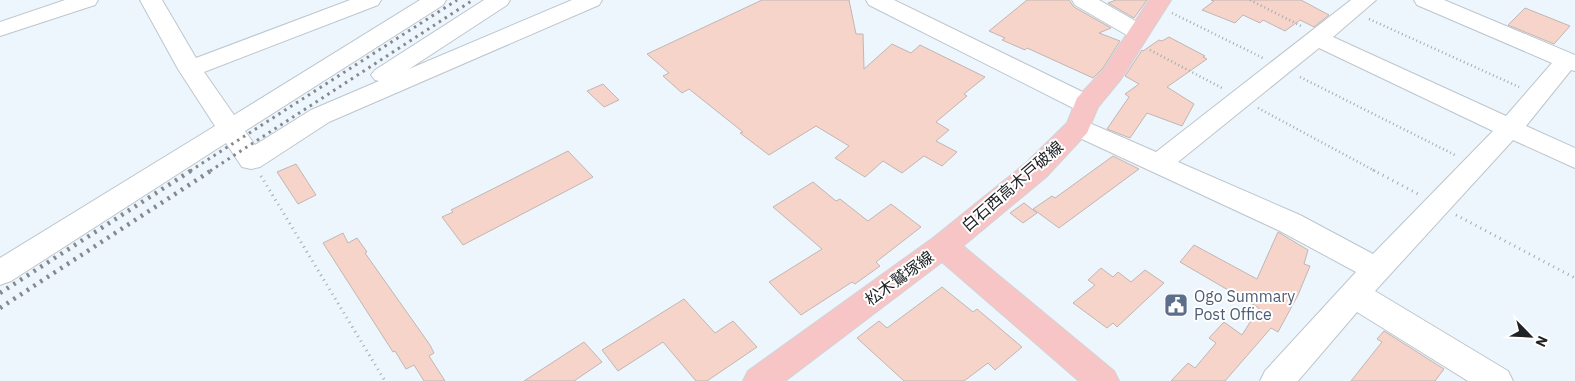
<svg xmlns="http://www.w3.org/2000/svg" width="1575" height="381" font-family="'IBM Plex Sans','Noto Sans JP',sans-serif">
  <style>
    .building { fill: #f6d4c9; stroke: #c2b6b3 }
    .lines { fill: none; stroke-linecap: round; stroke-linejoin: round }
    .minor-casing { stroke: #bdc6cd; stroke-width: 2 }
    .major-casing { stroke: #d2d3d4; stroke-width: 2 }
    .path-far1 { stroke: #a4aab0; stroke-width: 2.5; stroke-dasharray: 1 3; stroke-linecap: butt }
    .path { stroke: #a4aab0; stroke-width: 3; stroke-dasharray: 1 4.5; stroke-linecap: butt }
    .minor { fill: #fff; fill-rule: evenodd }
    .major { fill: #f8c5c7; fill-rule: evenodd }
    .rail-far1 { stroke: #84898f; stroke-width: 3; stroke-dasharray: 2.5 4.5; stroke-linecap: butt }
    .rail { stroke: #84898f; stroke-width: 4.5; stroke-dasharray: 2.5 5.5; stroke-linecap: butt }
    .labels { text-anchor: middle; stroke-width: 4; stroke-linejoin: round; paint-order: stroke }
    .street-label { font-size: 16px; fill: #202326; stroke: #fff }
    .service-label { font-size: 16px; fill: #4e5e75; stroke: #fff; text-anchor: start }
  </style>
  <rect width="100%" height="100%" fill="#edf5fd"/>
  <g class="building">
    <polygon points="762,0 849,0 856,34 863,34 864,69 892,44 911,53 920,45 985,77 964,94 967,96 936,122 949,130 936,141 957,152 942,166 924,156 902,173 883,161 865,177 835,158 849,146 816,126 769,155 740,133 743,132 689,89 682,93 663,76 669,73 647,54"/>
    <polygon points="1027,0 1069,0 1074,7 1111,28 1099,33 1120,41 1103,68 1093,78 1027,48 1025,50 1002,40 1005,38 989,31"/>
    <polygon points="1116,0 1147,0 1134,18 1108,3"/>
    <polygon points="1211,0 1301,0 1329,15 1314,27 1300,20 1285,31 1263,20 1260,23 1243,15 1235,23 1202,10 1214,1"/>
    <polygon points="1525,8 1570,26 1554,44 1508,25"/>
    <polygon points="1169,37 1205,56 1203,57 1207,59 1167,87 1194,104 1182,126 1147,113 1130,138 1107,129 1129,97 1125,94 1139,84 1125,76 1142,50 1143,51 1159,40 1162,41"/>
    <polygon points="603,84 619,100 604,107 587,91"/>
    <polygon points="568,151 593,177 463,245 442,217 453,212 451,210"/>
    <polygon points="1113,156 1139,169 1059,228 1033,209 1052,196 1055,198"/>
    <polygon points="296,164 316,195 298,204 277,172"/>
    <polygon points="813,182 836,201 840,199 868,221 891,204 921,227 876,262 880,266 855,284 852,282 801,315 769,282 822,249 773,207"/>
    <polygon points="1024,203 1037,213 1023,223 1010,213"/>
    <polygon points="1278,232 1308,250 1304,264 1310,266 1298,295 1278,332 1271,328 1225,381 1171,381 1188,363 1195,368 1216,343 1209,338 1224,322 1242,335 1259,308 1180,262 1194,245 1257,279"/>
    <polygon points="343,233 348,243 357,238 367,252 365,253 430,345 434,353 429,356 445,381 424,381 414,365 406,369 395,351 393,352 323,243"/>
    <polygon points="1101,268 1113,277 1118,272 1131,282 1145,270 1164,283 1117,327 1113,323 1107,328 1073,303 1095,285 1088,280"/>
    <polygon points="942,287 973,312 977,309 1022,347 995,370 988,363 964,381 904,381 857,338 879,321 887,328"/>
    <polygon points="684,299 715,333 733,321 757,347 707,381 696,381 663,342 618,371 602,350"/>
    <polygon points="1384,331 1444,369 1435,381 1351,381 1382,342 1377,339"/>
    <polygon points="584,342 602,362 574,381 524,381"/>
  </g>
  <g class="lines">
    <g class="minor-casing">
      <g id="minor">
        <polygon points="65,0 98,0 95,5 0,36 0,22"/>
        <polygon points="140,0 162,0 196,58 350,0 381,0 378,5 204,72 234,115 420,0 446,0 443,5 245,131 255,145 311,110 379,81 375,80 371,75 375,70 484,0 510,0 507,5 409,69 572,0 602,0 599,5 329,122 260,167 251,169 242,167 226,143 11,281 0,285 0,258 215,126 178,69"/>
        <polygon points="866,0 894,0 1095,98 1098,104 1095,110 1086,112 1077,110 869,5"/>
        <polygon points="1072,0 1099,0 1146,27 1149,32 1146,37 1138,39 1130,37 1075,5"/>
        <path d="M1351 0H1376L1333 37 1506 116 1552 63 1417 5 1414 0H1444L1575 55V71L1571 70 1526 126 1575 148V168L1513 140 1375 291 1508 371 1513 381H1468L1357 312 1298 381H1260L1265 371 1356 272 1280 231 1069 133 1065 127 1069 121 1078 118 1156 152ZM1319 48 1493 131 1373 254 1300 215 1178 162Z"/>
      </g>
    </g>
    <g class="major-casing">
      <polygon id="major" points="1149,0 1171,0 1121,79 1098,107 1087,133 1046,177 963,246 1114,371 1119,381 1079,381 942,262 785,381 743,381 748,371 933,238 1026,163 1067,123 1077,98 1104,69"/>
    </g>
    <g class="path-far1">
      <polyline points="1250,0 1301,26"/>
      <polyline points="1172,13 1263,58"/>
      <polyline points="1369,19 1519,87"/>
      <polyline points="1150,50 1222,88"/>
      <polyline points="1300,77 1457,156"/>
      <polyline points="1258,108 1375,171"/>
    </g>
    <g class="path">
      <polyline points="1373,170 1418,194"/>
      <polyline points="261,176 385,381"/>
      <polyline points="1456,215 1575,278"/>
    </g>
    <use href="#minor" class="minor"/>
    <use href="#major" class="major"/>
    <g class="rail-far1">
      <polyline points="190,171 457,0"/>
      <polyline points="210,171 473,0"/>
    </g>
    <g class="rail">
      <polyline points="0,293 192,170"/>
      <polyline points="0,308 212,170"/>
    </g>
  </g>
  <defs>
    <g id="civic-square" transform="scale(1.25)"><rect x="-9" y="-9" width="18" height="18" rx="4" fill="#5c6f8a" stroke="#fff"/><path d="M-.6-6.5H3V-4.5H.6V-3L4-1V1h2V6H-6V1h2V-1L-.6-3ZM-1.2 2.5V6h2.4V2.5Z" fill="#fff"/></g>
  </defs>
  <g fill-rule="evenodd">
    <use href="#civic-square" x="1176" y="305"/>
  </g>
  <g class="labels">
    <g class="street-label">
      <text transform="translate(1012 186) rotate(-41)" y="6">白石西高木戸破線</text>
      <text transform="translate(899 278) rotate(-36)" y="6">松木鷲塚線</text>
    </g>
    <g class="service-label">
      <text x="1194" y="302">Ogo Summary<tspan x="1194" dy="18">Post Office</tspan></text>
    </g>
  </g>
  <g transform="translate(1530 336) rotate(114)" stroke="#ffffff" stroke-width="4" paint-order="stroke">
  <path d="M0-4L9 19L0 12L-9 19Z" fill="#202326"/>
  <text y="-8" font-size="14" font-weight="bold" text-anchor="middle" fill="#202326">N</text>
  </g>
</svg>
